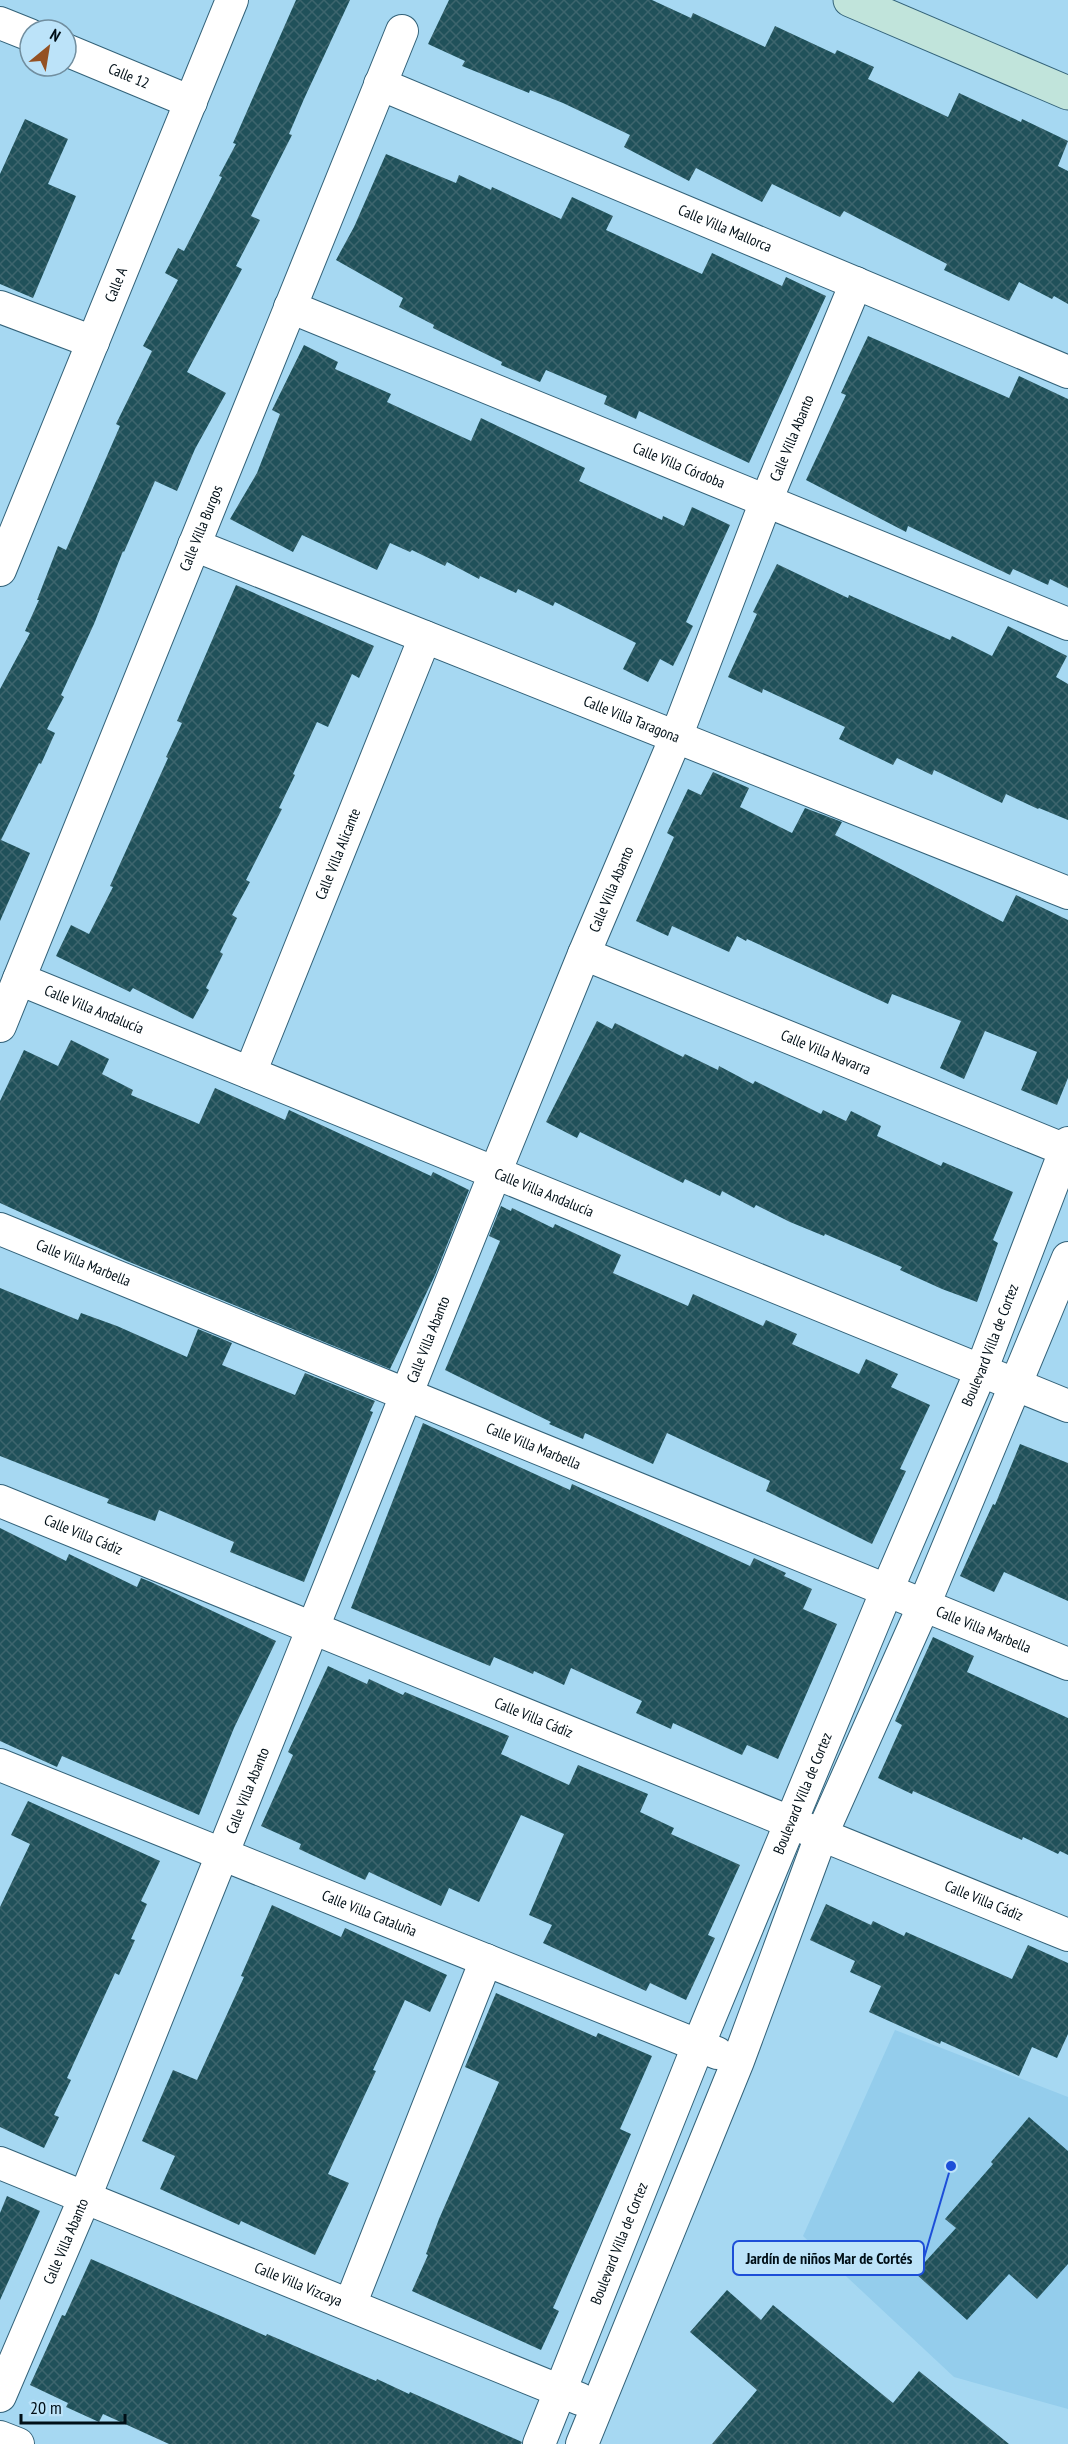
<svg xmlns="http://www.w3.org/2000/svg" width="1068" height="2444" font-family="'PT Sans Narrow',sans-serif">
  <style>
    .built { fill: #94cdec }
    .building { fill: url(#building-cross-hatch) }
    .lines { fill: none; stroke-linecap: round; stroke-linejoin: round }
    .street-casing { stroke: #336279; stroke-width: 34 }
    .secondary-casing { stroke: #336279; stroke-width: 35 }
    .street { stroke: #fff; stroke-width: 32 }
    .secondary { stroke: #c1e4db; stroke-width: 33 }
    .labels { text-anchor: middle; stroke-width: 6; stroke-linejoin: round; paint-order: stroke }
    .street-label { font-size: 15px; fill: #000f17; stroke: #bce3f9 }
    .leader { fill: none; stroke: #1d4ed8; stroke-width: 2 }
    .callout-dot { fill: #1d4ed8; stroke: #bce3f9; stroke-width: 2 }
    .callout { fill: #bce3f9; stroke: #1d4ed8; stroke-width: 2 }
    .callout-label { font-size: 16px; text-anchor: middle; font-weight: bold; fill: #000f17 }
  </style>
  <defs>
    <pattern id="building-cross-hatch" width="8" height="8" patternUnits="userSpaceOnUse" patternTransform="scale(1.5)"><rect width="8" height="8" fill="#20515a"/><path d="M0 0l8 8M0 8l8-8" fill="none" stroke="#3d656d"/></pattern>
  </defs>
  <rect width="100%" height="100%" fill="#a6d8f2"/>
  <polygon class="built" points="895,2030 1068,2097 1068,2409 954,2377 803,2236"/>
  <g class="building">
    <polygon points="296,0 350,0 304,99 289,134 292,135 251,216 260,220 236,266 242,269 187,372 226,393 195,449 177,491 155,481 124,552 123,551 94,624 61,695 64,697 47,729 55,733 41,764 39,763 1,840 30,853 0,921 0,689 30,633 25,631 39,600 37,600 58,546 66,550 120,426 116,424 152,351 143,346 178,280 165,273 178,248 184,251 222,177 219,176 236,144 233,143"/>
    <polygon points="449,0 652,0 691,18 693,13 765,47 775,26 835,54 837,50 874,67 868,79 948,117 959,93 1021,122 1022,119 1068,141 1058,166 1068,171 1068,304 1054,296 1052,299 1019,282 1009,301 944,270 947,264 844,211 840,217 772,184 762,202 696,168 689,181 624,147 630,135 563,103 530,90 529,93 462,66 465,61 428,44"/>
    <polygon points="25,119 68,139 48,184 76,196 33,298 0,284 0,174"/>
    <polygon points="386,154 456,183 459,175 491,190 492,187 561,219 572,197 613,216 606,230 702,274 712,253 782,286 786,277 826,296 749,463 639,411 636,419 604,404 607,396 546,370 540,382 501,365 502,362 433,328 434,325 399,307 403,298 336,260 354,227"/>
    <polygon points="868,336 1009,398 1019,376 1068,399 1068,588 1050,579 1048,585 1013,569 1010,575 908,526 906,532 806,480 846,395 841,393"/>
    <polygon points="304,345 338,362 335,369 391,394 387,402 471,441 481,418 585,468 579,481 662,520 663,516 684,526 692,507 730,525 686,622 693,626 673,666 660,659 648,682 623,669 636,643 555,602 553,606 518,589 516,593 480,576 479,579 447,562 445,566 412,550 410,552 390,543 377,570 302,535 293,552 230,519 257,473 280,414 272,410"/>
    <polygon points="777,564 848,598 849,595 950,640 952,636 992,656 1008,626 1067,656 1056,677 1068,684 1068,820 1039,808 1038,809 1006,794 1002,803 934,770 932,775 897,758 893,765 839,739 845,727 763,689 762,693 728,677 757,614 753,612"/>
    <polygon points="236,585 374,646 359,678 352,674 328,727 317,722 293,774 295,775 279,808 282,809 246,880 250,882 232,915 237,918 220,952 223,954 206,988 209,990 193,1019 133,988 130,992 56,956 71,925 89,934 113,887 110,886 168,758 166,757 182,723 177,721"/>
    <polygon points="713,772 749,788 740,807 792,833 805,808 842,822 835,835 1003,922 1016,895 1068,920 1068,1078 1057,1105 1021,1090 1037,1052 985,1031 964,1079 940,1068 961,1021 892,994 888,1004 747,939 746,941 737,936 729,952 672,926 668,936 636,921 674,837 667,833 688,789 701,795"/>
    <polygon points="597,1021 612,1029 615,1023 683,1057 685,1054 718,1070 719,1066 753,1084 755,1081 821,1114 823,1110 846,1121 851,1111 881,1126 877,1136 941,1166 943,1162 1013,1192 993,1240 998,1243 977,1302 942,1289 900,1270 902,1267 825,1234 824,1236 790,1222 756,1205 754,1208 722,1191 720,1196 685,1179 683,1183 580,1132 577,1138 546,1122"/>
    <polygon points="71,1040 109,1059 102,1074 133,1090 131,1095 199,1124 215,1088 285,1120 289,1110 431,1176 433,1172 469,1190 435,1275 390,1369 127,1261 0,1203 0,1101 24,1050 58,1066"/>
    <polygon points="501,1206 511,1211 512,1208 553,1228 555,1224 621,1255 613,1273 688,1306 693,1294 763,1326 766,1320 797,1334 792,1344 859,1374 866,1359 898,1374 891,1387 930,1405 900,1469 906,1471 872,1544 766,1491 770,1481 667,1433 653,1464 585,1433 583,1439 549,1424 551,1422 445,1370 500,1241 489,1236"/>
    <polygon points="0,1288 78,1320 81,1313 117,1326 187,1357 198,1329 232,1343 222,1365 295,1395 305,1373 375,1401 370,1411 373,1412 304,1582 230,1552 234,1542 159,1510 155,1521 107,1503 109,1499 0,1456"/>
    <polygon points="423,1423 570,1490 572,1484 750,1566 754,1558 786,1573 784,1576 812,1589 803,1609 837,1624 778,1759 747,1745 742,1755 673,1723 671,1729 636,1713 642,1701 571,1668 564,1685 534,1671 533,1674 494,1657 490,1666 351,1608"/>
    <polygon points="1020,1444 1068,1463 1068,1601 1004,1572 994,1592 960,1576 993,1504 995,1505"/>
    <polygon points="0,1528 66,1561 69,1554 137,1587 141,1578 151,1582 276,1641 234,1728 199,1815 62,1756 57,1767 0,1741"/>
    <polygon points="933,1637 974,1656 967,1672 1068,1718 1068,1855 1060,1851 1058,1854 1023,1837 1022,1840 913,1791 912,1794 878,1778 902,1725 895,1721"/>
    <polygon points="328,1666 367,1684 369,1679 403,1695 405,1692 509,1736 501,1754 569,1785 578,1765 648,1794 640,1812 674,1828 671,1834 740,1865 708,1935 715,1938 686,2000 650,1983 646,1991 543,1943 552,1925 529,1915 564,1834 521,1815 479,1902 449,1888 441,1906 369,1872 365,1880 299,1849 301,1844 261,1826 293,1755 288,1752"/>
    <polygon points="28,1801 160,1861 141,1901 147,1904 131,1939 135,1940 119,1975 115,1973 67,2078 71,2080 54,2115 59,2117 44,2148 0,2127 0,1907 30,1844 11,1835"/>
    <polygon points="826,1904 871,1925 873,1921 904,1936 906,1932 1012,1979 1028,1945 1068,1963 1068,2034 1057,2058 1032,2047 1019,2076 941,2041 940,2044 869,2012 881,1986 850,1972 855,1961 810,1940"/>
    <polygon points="272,1905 341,1937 345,1928 447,1975 430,2012 405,2000 373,2070 376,2071 328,2174 349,2183 315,2255 241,2221 239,2225 160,2189 175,2156 142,2141 173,2070 197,2080 244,1977 241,1976"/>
    <polygon points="496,1993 596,2037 598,2033 652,2056 620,2129 631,2134 553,2308 559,2311 541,2350 412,2291 428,2255 426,2254 439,2219 499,2082 465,2067"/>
    <polygon points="1029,2117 1068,2151 1068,2264 1037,2299 1009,2274 967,2320 915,2273 956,2228 945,2219 993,2164 991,2162"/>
    <polygon points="7,2196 40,2211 0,2300 0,2213"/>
    <polygon points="91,2259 266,2336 267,2334 376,2381 377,2379 409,2394 410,2392 522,2442 521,2444 169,2444 103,2414 99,2422 66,2407 68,2403 30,2385 62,2315 65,2316"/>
    <polygon points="727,2290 761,2320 773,2305 893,2403 919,2371 1009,2444 712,2444 757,2390 690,2332"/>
  </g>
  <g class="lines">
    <g class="street-casing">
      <g id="street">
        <polyline points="0,23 30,35"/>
        <path id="s1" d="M66 50 191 102"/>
        <path id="s2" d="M380 84 1068 372"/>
        <polyline points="0,307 93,342"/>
        <path id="s3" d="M290 307 1068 624"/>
        <path id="s4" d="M194 545 1068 893"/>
        <path id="s5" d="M0 570 232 0"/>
        <path id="s6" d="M584 954 1068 1151"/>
        <path id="s7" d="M19 979 1068 1406"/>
        <path id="s8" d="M0 1026 402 31"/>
        <path id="s9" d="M250 1073 425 637"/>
        <path id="s10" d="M0 1229 1068 1664"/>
        <path id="s11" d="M0 1501 1068 1935"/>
        <path id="s12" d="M0 1765 717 2053"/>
        <path id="s13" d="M0 2163 580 2399"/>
        <polyline points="350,2305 486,1960"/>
        <path id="s14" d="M0 2396 85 2197 495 1173 584 954 676 737 766 501 856 283"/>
        <polyline points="0,2437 18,2444"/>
        <path id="s15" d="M539 2444 698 2046 887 1590 981 1371 1068 1143"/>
        <polyline points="582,2444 738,2061 821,1836 924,1605 1068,1258"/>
      </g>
    </g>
    <g class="secondary-casing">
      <polyline id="secondary" points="850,0 1068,93"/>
    </g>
    <use href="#street" class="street"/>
    <use href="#secondary" class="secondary"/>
  </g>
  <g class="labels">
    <g class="street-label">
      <text dy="5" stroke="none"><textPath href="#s1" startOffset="68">Calle 12</textPath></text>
      <text dy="5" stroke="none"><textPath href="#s2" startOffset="374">Calle Villa Mallorca</textPath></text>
      <text dy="5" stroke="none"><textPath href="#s5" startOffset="308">Calle A</textPath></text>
      <text dy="5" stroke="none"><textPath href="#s14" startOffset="2112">Calle Villa Abanto</textPath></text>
      <text dy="5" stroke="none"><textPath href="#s3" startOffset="420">Calle Villa Córdoba</textPath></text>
      <text dy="5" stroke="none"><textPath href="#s8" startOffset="537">Calle Villa Burgos</textPath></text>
      <text dy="5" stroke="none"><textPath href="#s4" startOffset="471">Calle Villa Taragona</textPath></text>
      <text dy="5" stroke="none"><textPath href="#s9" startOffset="236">Calle Villa Alicante</textPath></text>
      <text dy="5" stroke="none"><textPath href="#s14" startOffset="1626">Calle Villa Abanto</textPath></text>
      <text dy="5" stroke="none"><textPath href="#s7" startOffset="81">Calle Villa Andalucía</textPath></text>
      <text dy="5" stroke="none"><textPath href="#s6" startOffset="261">Calle Villa Navarra</textPath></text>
      <text dy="5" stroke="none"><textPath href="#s7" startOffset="567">Calle Villa Andalucía</textPath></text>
      <text dy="5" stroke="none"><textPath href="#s10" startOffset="90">Calle Villa Marbella</textPath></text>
      <text dy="5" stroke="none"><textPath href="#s14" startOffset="1140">Calle Villa Abanto</textPath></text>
      <text dy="5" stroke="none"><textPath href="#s15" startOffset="1188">Boulevard Villa de Cortez</textPath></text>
      <text dy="5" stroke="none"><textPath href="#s10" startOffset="576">Calle Villa Marbella</textPath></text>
      <text dy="5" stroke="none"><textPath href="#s11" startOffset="90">Calle Villa Cádiz</textPath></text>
      <text dy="5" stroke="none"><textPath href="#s10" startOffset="1062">Calle Villa Marbella</textPath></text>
      <text dy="5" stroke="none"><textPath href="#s11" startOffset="576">Calle Villa Cádiz</textPath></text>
      <text dy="5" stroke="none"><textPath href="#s14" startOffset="654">Calle Villa Abanto</textPath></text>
      <text dy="5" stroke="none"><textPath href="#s15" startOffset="702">Boulevard Villa de Cortez</textPath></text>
      <text dy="5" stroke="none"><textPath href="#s11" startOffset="1062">Calle Villa Cádiz</textPath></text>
      <text dy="5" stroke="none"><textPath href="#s12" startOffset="398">Calle Villa Cataluña</textPath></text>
      <text dy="5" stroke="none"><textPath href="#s14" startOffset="168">Calle Villa Abanto</textPath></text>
      <text dy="5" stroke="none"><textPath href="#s15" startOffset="216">Boulevard Villa de Cortez</textPath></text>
      <text dy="5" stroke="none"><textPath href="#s13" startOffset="322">Calle Villa Vizcaya</textPath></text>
    </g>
  </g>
  <path class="leader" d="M951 2166L924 2258"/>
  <circle class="callout-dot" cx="951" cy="2166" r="6"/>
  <rect class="callout" x="733" y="2241" width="191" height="34" rx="6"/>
  <g class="callout-label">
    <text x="829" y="2264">Jardín de niños Mar de Cortés</text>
  </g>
  <g transform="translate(48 48) rotate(30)"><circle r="28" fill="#bce3f9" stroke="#718e9f" stroke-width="1.5"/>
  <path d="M0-4.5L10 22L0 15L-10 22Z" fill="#945123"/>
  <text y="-9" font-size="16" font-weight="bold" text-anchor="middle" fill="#000f17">N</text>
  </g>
  <path d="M21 2414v9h104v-9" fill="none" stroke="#000f17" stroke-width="3"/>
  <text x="30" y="2414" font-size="18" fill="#000f17" stroke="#bce3f9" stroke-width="4.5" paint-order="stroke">20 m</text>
</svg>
